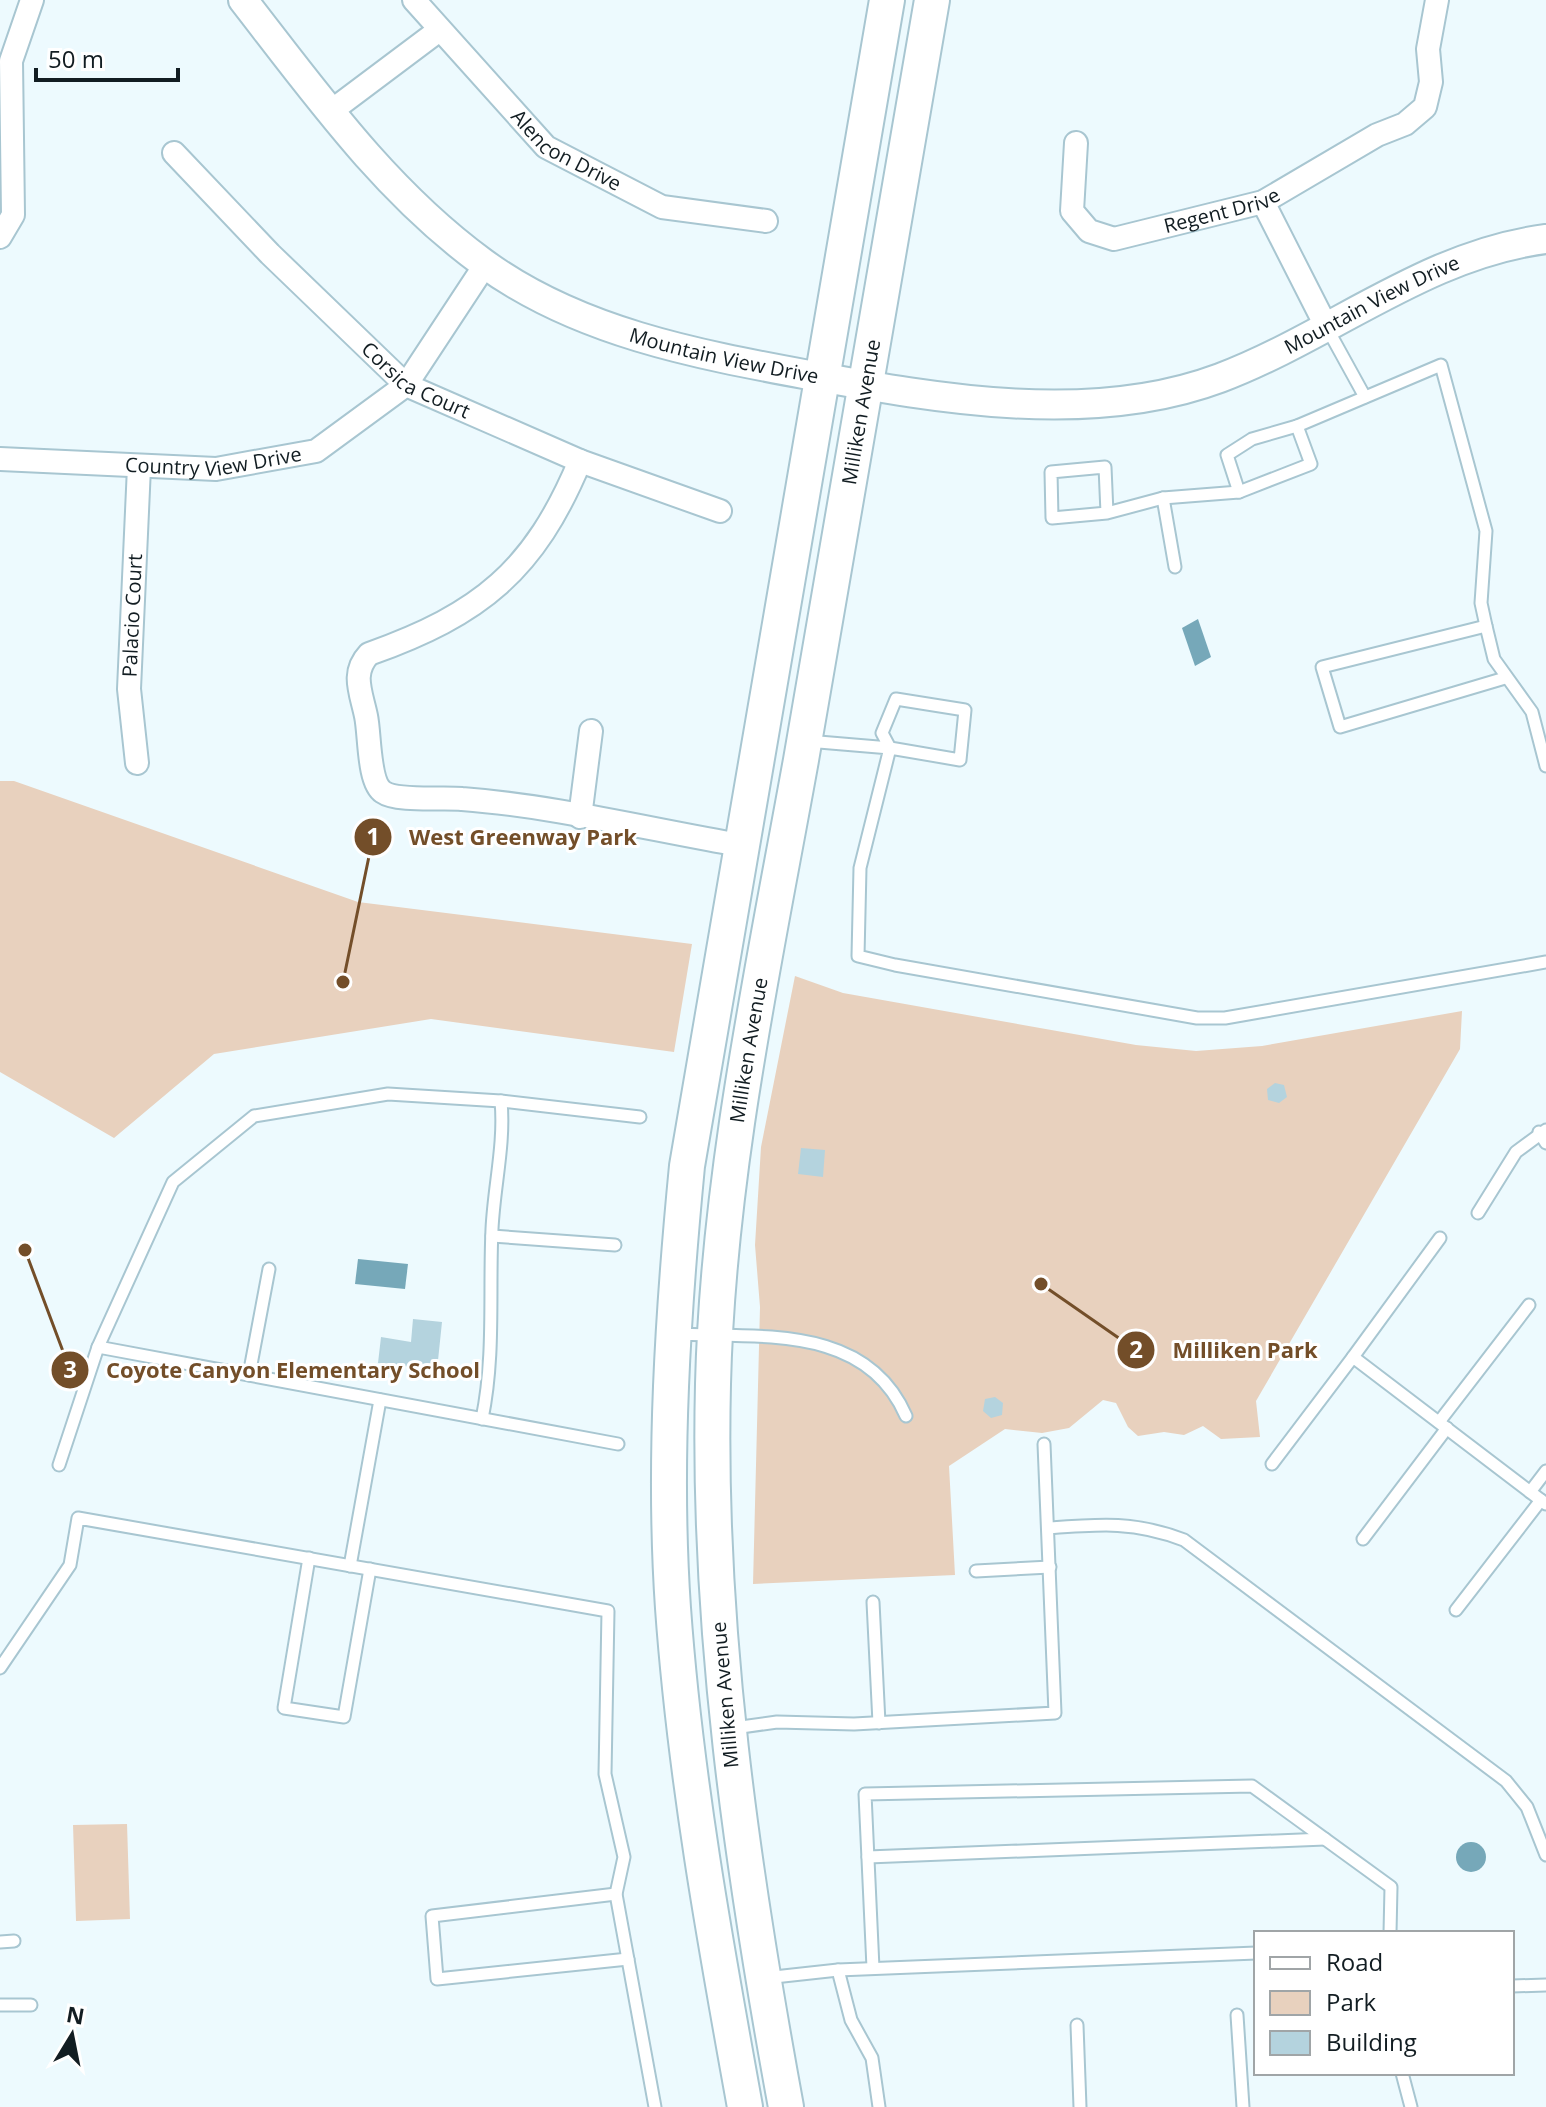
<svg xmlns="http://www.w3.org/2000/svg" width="1546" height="2107" font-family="'Open Sans',sans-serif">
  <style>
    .green { fill: #e8d1be }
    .water { fill: #76a8b9 }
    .building { fill: #b4d3de }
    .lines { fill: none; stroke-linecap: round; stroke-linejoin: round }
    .service-casing { stroke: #a8c6d1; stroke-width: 15 }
    .minor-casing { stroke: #a8c6d1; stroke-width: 26 }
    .tertiary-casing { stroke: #a8c6d1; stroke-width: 32 }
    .primary-casing { stroke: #a8c6d1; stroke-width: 38 }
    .service { stroke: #fff; stroke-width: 11 }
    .minor { stroke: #fff; stroke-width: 22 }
    .tertiary { stroke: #fff; stroke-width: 28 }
    .primary { stroke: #fff; stroke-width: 34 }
    .labels { text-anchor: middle; stroke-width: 6; stroke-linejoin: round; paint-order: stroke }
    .street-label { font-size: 20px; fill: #121d22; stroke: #fff }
    .leader { fill: none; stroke: #734e29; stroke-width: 3 }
    .callout-dot { fill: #734e29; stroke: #fff; stroke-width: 3 }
    .mark-label { font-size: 24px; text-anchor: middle; font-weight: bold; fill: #fff }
    .callout-label { font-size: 22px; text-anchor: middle; font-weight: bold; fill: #734e29; stroke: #fff; stroke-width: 6; stroke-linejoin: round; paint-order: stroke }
  </style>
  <rect width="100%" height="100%" fill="#edfafe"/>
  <g class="green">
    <polygon points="0,781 14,781 358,902 692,944 674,1052 431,1019 214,1054 114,1138 0,1072"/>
    <polygon points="795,976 843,993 1136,1045 1196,1051 1262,1046 1462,1011 1460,1049 1256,1401 1260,1437 1221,1439 1203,1426 1184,1435 1164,1432 1138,1436 1128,1427 1116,1403 1103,1400 1069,1428 1042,1433 1005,1429 949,1466 955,1575 753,1584 760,1307 755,1245 761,1147"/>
    <polygon points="127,1824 130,1919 76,1921 73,1825"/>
  </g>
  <g class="water">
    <polygon points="1198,619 1211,657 1195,666 1182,628"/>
    <polygon points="358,1259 408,1264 405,1289 355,1284"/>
    <circle cx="1471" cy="1857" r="15"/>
  </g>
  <g class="building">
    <polygon points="1275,1083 1284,1085 1287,1097 1279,1103 1268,1100 1267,1089"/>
    <polygon points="801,1148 825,1150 823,1177 798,1174"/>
    <polygon points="413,1319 442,1322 437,1370 378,1363 381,1337 411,1342"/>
    <polygon points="995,1397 1003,1403 1002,1415 991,1418 983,1411 985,1399"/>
  </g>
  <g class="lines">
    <g class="service-casing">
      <g id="service">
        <polyline points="1327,328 1365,397"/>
        <polyline points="1239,492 1227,455 1252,439 1297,426 1441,365 1486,531 1481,603 1486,626 1494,659 1532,712 1546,766"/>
        <polyline points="1163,498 1175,567"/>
        <polyline points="1107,513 1105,467 1051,472 1052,518 1107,513 1163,498 1239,492 1311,464 1297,426"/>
        <polyline points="1486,626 1322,667 1340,727 1505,678"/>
        <polyline points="807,741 890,748 960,760 965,710 896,699 882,733 890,748 860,868 858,956 895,965 1197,1018 1225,1018 1546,962"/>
        <polyline points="1539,1132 1546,1143"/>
        <polyline points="1478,1213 1516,1152 1546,1130"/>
        <polyline points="492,1236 615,1245"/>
        <path d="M676 1334C761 1338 866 1324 906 1416"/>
        <polyline points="98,1347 618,1444"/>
        <polyline points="1353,1357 1440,1238"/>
        <polyline points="249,1375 269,1269"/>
        <path d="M482 1419C495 1356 489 1293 492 1229 494 1186 505 1144 501 1101"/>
        <polyline points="1439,1422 1529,1305"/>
        <polyline points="1272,1464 1353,1357 1546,1504"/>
        <polyline points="59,1465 98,1347 173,1182 254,1116 388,1094 501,1101 640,1117"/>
        <polyline points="1530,1492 1546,1471"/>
        <path d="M1049 1528C1100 1524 1135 1521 1184 1540L1506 1781 1527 1807 1546 1855"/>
        <polyline points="1363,1539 1447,1428"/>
        <polyline points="309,1558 284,1708 344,1717 370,1569"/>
        <polyline points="350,1566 380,1400"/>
        <polyline points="976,1571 1050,1567"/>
        <polyline points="873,1602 879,1723"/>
        <polyline points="1456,1610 1541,1500"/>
        <polyline points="0,1668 70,1565 78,1518 608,1611 605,1774 624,1857 616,1894 655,2107"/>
        <polyline points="734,1728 777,1722 854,1724 1055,1713 1044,1444"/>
        <polyline points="868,1857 1325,1839"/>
        <polyline points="616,1894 432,1916 437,1979 628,1959"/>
        <polyline points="0,1942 14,1941"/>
        <polyline points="873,1968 865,1794 1252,1786 1391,1887 1390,1933"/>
        <polyline points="838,1970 851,2020 872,2058 879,2107"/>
        <polyline points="765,1978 838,1970 1256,1953"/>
        <polyline points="1512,1986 1546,1985"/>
        <polyline points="0,2005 31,2005"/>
        <polyline points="1237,2015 1243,2107"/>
        <polyline points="1077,2025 1080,2107"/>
        <polyline points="1402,2073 1411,2107"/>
      </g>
    </g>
    <g class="minor-casing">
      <g id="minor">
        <path id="s1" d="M414 0 546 147 662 207 766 221"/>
        <polyline points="330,112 438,31"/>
        <path id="s2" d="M1076 143 1072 211 1089 231 1114 239 1263 202 1377 135 1405 124 1425 107 1431 82 1428 49 1437 0"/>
        <path id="s3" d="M174 153 270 254 406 385 580 461 720 511"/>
        <polyline points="1263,202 1327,328"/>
        <polyline points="0,237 13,215 11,61 32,0"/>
        <path id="s4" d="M0 459 216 469 316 451 406 385 485 265"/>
        <path d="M580 461C534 571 481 614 369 654 351 673 361 692 366 716 370 734 368 782 383 792 397 802 443 797 462 799 554 806 648 829 740 845"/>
        <path id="s5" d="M137 763 129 689 139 467"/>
        <polyline points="580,817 591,731"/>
      </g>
    </g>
    <g class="tertiary-casing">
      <g id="tertiary">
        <path id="s6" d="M243 0C316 94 385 191 482 262 577 332 696 354 809 375 939 399 1092 426 1220 378 1331 336 1426 254 1546 239"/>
      </g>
    </g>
    <g class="primary-casing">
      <g id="primary">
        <path d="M745 2107C715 1942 685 1776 673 1608 663 1462 673 1311 687 1166L887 0"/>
        <path id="s7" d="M786 2107C742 1868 707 1628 713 1384 718 1175 764 965 801 760 846 507 887 253 932 0"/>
      </g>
    </g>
    <use href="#service" class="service"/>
    <use href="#minor" class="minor"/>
    <use href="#tertiary" class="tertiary"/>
    <use href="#primary" class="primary"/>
  </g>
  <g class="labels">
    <g class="street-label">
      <text dy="7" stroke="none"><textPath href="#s1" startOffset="216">Alencon Drive</textPath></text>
      <text dy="7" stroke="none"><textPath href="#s2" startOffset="232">Regent Drive</textPath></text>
      <text dy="7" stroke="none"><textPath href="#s6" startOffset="1290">Mountain View Drive</textPath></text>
      <text dy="7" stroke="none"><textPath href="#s6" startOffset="618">Mountain View Drive</textPath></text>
      <text dy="7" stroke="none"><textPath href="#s3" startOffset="334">Corsica Court</textPath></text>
      <text dy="7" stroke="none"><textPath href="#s7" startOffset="1712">Milliken Avenue</textPath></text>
      <text dy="7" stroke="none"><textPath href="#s4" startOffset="214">Country View Drive</textPath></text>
      <text dy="7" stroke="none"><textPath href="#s5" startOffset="148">Palacio Court</textPath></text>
      <text dy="7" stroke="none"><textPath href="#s7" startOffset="1064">Milliken Avenue</textPath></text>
      <text transform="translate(725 1695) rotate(-95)" y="7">Milliken Avenue</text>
    </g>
  </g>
  <path class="leader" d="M343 982L373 837M1041 1284L1136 1350M25 1250L70 1370"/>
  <g class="callout-dot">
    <circle cx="343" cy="982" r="8"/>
    <circle cx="1041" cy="1284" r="8"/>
    <circle cx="25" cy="1250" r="8"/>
    <circle cx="373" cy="837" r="20"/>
    <circle cx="1136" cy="1350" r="20"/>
    <circle cx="70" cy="1370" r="20"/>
  </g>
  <g class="mark-label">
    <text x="373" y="845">1</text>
    <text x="1136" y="1358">2</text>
    <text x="70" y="1378">3</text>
  </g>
  <g class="callout-label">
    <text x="523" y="845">West Greenway Park</text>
    <text x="1245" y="1358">Milliken Park</text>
    <text x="293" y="1378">Coyote Canyon Elementary School</text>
  </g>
  <rect x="1254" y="1931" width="260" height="144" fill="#ffffff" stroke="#a0a5a7" stroke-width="2"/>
  <rect x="1270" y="1957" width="40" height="12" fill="#ffffff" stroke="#a0a5a7" stroke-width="2"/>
  <text x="1326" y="1971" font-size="24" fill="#121d22">Road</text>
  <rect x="1270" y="1991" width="40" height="24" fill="#e8d1be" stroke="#a0a5a7" stroke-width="2"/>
  <text x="1326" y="2011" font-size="24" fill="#121d22">Park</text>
  <rect x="1270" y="2031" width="40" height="24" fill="#b4d3de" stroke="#a0a5a7" stroke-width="2"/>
  <text x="1326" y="2051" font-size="24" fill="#121d22">Building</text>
  <g transform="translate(72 2035) rotate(10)" stroke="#ffffff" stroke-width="6" paint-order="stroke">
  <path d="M0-6L14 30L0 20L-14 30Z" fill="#121d22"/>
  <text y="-12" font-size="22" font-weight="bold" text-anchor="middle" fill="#121d22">N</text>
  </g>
  <path d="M36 68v12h142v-12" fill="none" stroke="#121d22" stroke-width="4"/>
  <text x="48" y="68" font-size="24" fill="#121d22" stroke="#ffffff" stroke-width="6" paint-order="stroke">50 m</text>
</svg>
